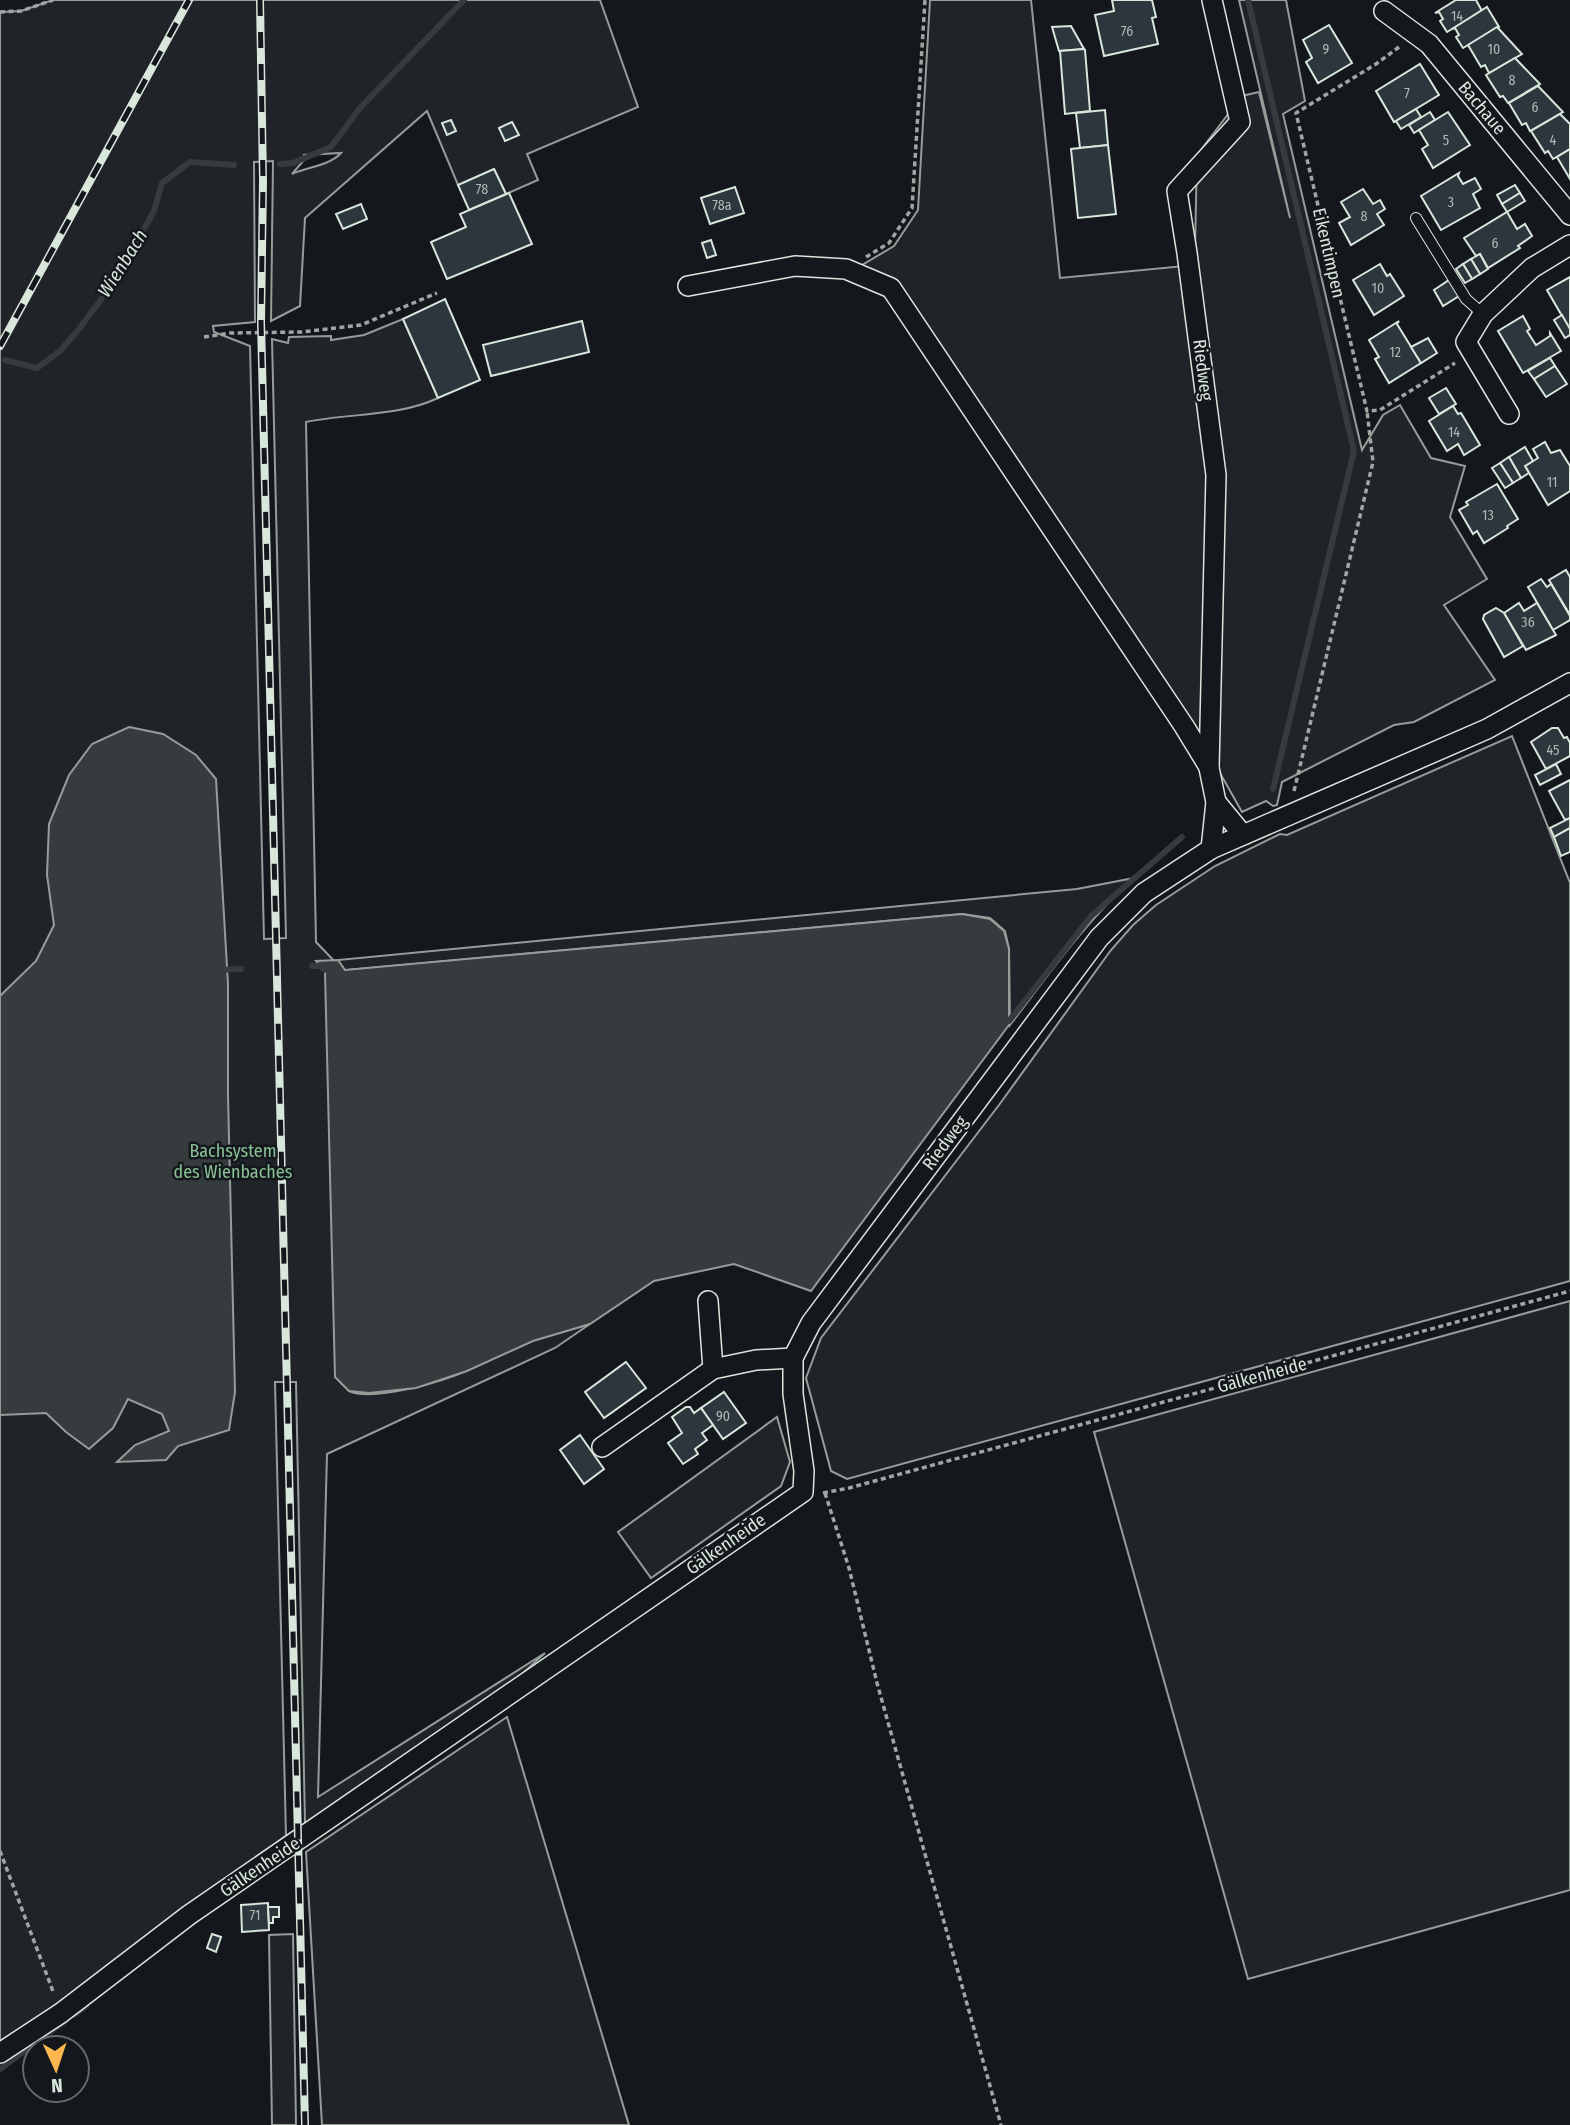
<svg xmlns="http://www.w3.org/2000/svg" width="1570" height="2125" font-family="'Fira Sans Condensed',sans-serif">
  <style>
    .green { fill: #202428; stroke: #939e99; stroke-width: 2; fill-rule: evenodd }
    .water { fill: #363b3e; stroke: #939e99; stroke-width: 2 }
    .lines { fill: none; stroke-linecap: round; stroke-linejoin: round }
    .stream { stroke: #363b3e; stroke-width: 6 }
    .building { fill: #2c363c; stroke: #d8e6dc; stroke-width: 2 }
    .lane-casing { stroke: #d8e6dc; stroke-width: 12 }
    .street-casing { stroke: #d8e6dc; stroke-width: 22 }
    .path { stroke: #9da8a2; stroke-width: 3.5; stroke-dasharray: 5 3.5; stroke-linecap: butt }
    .lane { stroke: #14181c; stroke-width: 10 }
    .street { stroke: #14181c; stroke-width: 19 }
    .rail-casing { stroke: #d8e6dc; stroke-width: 8 }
    .rail { stroke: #14181c; stroke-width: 5; stroke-dasharray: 16; stroke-linecap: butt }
    .labels { text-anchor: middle; stroke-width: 5; stroke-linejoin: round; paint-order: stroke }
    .number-label { font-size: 14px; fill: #adbab4 }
    .street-label { font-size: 18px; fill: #d8e6dc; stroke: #14181c }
    .park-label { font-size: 18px; fill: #8ac095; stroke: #14181c }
    .water-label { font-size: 19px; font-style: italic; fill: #d8e6dc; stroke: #14181c }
  </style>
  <rect width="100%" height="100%" fill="#14181c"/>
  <g class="green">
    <path d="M53 0H600L638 107 527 154 538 180 506 194 494 169 458 185 427 111 305 218 300 306 271 321 273 161 254 162 255 322 213 326 214 332 250 346 264 939 286 938 272 339 288 343 289 337 331 336V340L364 335 403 319 438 398C398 417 349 413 306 422L316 942 338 965 342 967 338 960 1077 889 1134 878C1086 921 1049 974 1010 1025L1009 949 1005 931 990 918 962 914 347 970 738 1255 626 1287 558 1333 590 1324 555 1348 327 1454 318 1797 545 1653 521 1675 305 1824 296 1382H275L286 1836 65 2002 0 2046V12L21 11ZM341 153C329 166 307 167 292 174L305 159 304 155ZM468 1370C444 1381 374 1402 349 1391 349 1390 342 1384 341 1383Z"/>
    <polygon points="930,0 1031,0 1060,278 1184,266 1209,475 1203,745 894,282 857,268 894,246 918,210"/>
    <polygon points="1239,0 1286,0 1305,101 1283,114 1362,450 1383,415 1400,405 1431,458 1465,466 1450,517 1487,579 1444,605 1495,680 1414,722 1394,725 1282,782 1277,805 1273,806 1266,801 1242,812 1216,766 1222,475 1195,250 1197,155 1242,96 1259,92 1290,218"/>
    <polygon points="1512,736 1570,883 1570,1281 847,1479 831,1471 806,1378 821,1338 999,1105 1111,950 1133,925 1156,905 1215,866 1280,834 1287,835"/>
    <polygon points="1570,1301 1570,1890 1248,1979 1094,1432"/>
    <polygon points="777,1417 790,1462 781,1486 651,1578 618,1532"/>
    <polygon points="507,1717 629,2125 322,2125 306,1852"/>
    <polygon points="293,1934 296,2125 272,2125 269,1935"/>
  </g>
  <g class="water">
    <polygon points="129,727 163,734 196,755 216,779 228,984 228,1095 235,1392 229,1430 178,1446 166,1460 117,1462 135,1445 169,1431 162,1414 128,1399 113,1428 89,1449 66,1432 46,1413 0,1415 0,996 36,961 54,925 47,875 49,824 69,775 92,744"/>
    <polygon points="962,914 990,919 1004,931 1009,949 1009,1025 811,1291 734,1264 654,1281 590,1324 533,1341 467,1371 416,1388 369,1393 349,1391 335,1377 325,973 316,961 338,960 345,970"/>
  </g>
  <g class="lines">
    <g class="stream">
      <polyline points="1248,0 1354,451 1273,789"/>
      <polyline points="280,164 293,163 331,147 360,108 464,0"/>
      <polyline points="5,360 37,368 60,351 79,329 117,278 154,211 162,183 190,162 234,165"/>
      <polyline points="312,966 320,966 324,970"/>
      <polyline points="221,970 241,969"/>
      <polyline points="1002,1022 1009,1021 1091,916 1182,837"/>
      <polyline points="75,2014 86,2006"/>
      <polyline points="0,2069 66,2020"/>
    </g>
  </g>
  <g class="building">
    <polygon points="1112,0 1152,0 1156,17 1152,18 1158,44 1104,56 1095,15 1114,11"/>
    <polygon points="1456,0 1476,0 1482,11 1447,32 1440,21 1443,19 1439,12 1435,13"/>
    <polygon points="1487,7 1499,27 1463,48 1456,37 1459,35 1455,28 1452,29"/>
    <polygon points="1329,25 1352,63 1318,83 1306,62 1312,58 1303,40"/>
    <polygon points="1071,26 1084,49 1059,51 1052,27"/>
    <polygon points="1497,27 1522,54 1489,73 1485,65 1481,67 1468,45"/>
    <polygon points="1084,49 1085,50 1090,111 1065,114 1060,51"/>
    <polygon points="1515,58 1540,84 1508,103 1503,96 1500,97 1486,75"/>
    <polygon points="1420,64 1439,95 1394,122 1376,91"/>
    <polygon points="1538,86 1563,112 1530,131 1526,123 1522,125 1509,103"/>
    <polygon points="1416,109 1421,117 1401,129 1396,121"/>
    <polygon points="1105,110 1108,145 1080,148 1076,113"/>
    <polygon points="1430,112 1435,120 1414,133 1409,125"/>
    <polygon points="1448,112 1470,145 1433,168 1422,149 1428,145 1419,130"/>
    <polygon points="1560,114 1570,124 1570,149 1553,159 1548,151 1545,153 1531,131"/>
    <polygon points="451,120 456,131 447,135 442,123"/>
    <polygon points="512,122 519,135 505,141 499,128"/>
    <polygon points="1108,145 1116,214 1078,218 1071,149"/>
    <polygon points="1570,149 1570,179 1557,157"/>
    <polygon points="494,169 506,194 469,210 458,185"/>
    <polygon points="1459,173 1458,176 1463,184 1475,178 1481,189 1473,194 1480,208 1441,230 1421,196"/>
    <polygon points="1515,185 1520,193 1502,204 1497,195"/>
    <polygon points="735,187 744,213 710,224 701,198"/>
    <polygon points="1363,189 1373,204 1380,200 1385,209 1377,214 1384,225 1351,245 1339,223 1350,217 1341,202"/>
    <polygon points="509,193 532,244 447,279 431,242 466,227 460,214"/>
    <polygon points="1520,193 1525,201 1507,212 1502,204"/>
    <polygon points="361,204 367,219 343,229 336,214"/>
    <polygon points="1507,212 1517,229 1525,224 1532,236 1518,246 1520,248 1488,268 1480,254 1476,256 1464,238"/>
    <polygon points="711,240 716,255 707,258 702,243"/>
    <polygon points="1480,254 1488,269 1480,274 1471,259"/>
    <polygon points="1471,259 1480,274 1472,279 1463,264"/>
    <polygon points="1380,264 1387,276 1390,274 1404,296 1374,315 1353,280"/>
    <polygon points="1463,264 1472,279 1465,283 1456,269"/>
    <polygon points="1570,277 1570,327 1569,328 1547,290"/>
    <polygon points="1449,280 1459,296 1443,306 1434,290"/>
    <polygon points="445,299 480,380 438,398 403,319"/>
    <polygon points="1562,315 1570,329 1570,335 1565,338 1554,320"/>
    <polygon points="1523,316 1530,329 1527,331 1536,345 1550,336 1550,333 1561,351 1523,373 1498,331"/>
    <polygon points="582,321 589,352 491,376 483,345"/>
    <polygon points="1399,321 1397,324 1421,363 1389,383 1375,359 1379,357 1369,340"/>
    <polygon points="1428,338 1437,353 1421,363 1411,347"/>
    <polygon points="1550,358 1555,366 1534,379 1528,371"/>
    <polygon points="1555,366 1567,384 1546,397 1534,379"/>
    <polygon points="1446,388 1456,404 1439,414 1429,398"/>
    <polygon points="1453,406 1458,414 1461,413 1480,445 1464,455 1458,444 1447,451 1429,421"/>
    <polygon points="1545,442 1551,453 1560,450 1570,466 1570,491 1548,505 1525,466 1538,458 1533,449"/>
    <polygon points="1525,447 1533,461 1525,466 1529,473 1521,478 1509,457"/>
    <polygon points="1509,457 1521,478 1513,483 1500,463"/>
    <polygon points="1500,463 1513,483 1505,488 1492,468"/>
    <polygon points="1497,484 1518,519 1507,526 1508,528 1484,543 1477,531 1473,534 1459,510 1468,505 1466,502"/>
    <polygon points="1566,570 1570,577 1570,615 1549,580"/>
    <polygon points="1541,579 1547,587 1551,584 1570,616 1570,620 1553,630 1528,587"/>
    <polygon points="1519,603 1524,611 1537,603 1556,635 1526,650 1504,613"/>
    <polygon points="1496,608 1504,613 1523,646 1504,657 1483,619 1484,615"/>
    <polygon points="1552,728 1558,728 1564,738 1567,737 1570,743 1570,756 1546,769 1531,742"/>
    <polygon points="1556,764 1561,774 1540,785 1535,775"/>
    <polygon points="1570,780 1570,818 1565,820 1549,791"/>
    <polygon points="1570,818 1570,828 1554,837 1550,828"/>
    <polygon points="1570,828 1570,852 1561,856 1554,837"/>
    <polygon points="626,1362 646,1388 604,1418 585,1392"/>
    <polygon points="724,1392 746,1423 723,1439 701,1408"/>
    <polygon points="686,1407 690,1407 694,1413 701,1408 713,1425 702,1433 707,1440 695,1449 698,1454 683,1464 668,1443 682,1433 672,1417"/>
    <polygon points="580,1435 604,1469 584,1484 560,1450"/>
    <polygon points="268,1903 269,1930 242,1932 241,1905"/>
    <polygon points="268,1907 279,1907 279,1917 273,1917 273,1923 269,1923"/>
    <polygon points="212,1934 221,1937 216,1952 207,1948"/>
  </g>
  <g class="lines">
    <g class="lane-casing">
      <polyline id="lane" points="1416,218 1466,299 1483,314"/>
    </g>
    <g class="street-casing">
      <g id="street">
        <polyline points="1384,11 1429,44 1570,215"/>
        <polyline points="688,286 795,266 846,269 891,288 1184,726 1209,767"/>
        <polyline points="1509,414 1466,342 1483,314 1532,268 1570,245"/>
        <polyline points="1216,802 1243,835"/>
        <polyline points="1211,849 1216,802 1209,768 1216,475 1187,253 1177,191 1240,122 1212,0"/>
        <polyline points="708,1301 713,1369"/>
        <polyline points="602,1447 713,1369 756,1360 793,1358"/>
        <polyline points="0,2053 61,2013 189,1915 803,1492 804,1471 793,1394 793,1358 811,1323 1099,938 1144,893 1211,849 1487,729 1570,683"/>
      </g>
    </g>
    <g class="path">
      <polyline points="0,12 21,11 53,0"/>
      <polyline points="1399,47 1376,64 1296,113 1367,411 1380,410 1455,363"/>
      <polyline points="866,257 889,243 912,208 925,0"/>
      <polyline points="204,337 230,333 302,332 361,325 437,293"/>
      <polyline points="1294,791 1373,462 1367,411"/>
      <polyline points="823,1493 849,1488 1570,1291"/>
      <polyline points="825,1493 849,1568 877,1683 1001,2125"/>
      <polyline points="0,1851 54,1994"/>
    </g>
    <use href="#lane" class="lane"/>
    <use href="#street" class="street"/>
    <g class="rail-casing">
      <g id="rail">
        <polyline points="260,0 263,181 261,322 305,2125"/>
        <polyline points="0,346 189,0"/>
      </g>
    </g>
    <use href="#rail" class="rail"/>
  </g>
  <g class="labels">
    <g class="number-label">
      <text x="1457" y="21">14</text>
      <text x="1127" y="36">76</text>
      <text x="1326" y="54">9</text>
      <text x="1494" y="54">10</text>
      <text x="1512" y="85">8</text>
      <text x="1407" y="98">7</text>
      <text x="1535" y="112">6</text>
      <text x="1446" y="145">5</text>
      <text x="1553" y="145">4</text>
      <text x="482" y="194">78</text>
      <text x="1451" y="207">3</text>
      <text x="722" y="210">78a</text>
      <text x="1364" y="221">8</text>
      <text x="1495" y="248">6</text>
      <text x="1378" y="293">10</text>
      <text x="1395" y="357">12</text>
      <text x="1454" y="437">14</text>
      <text x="1552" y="487">11</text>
      <text x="1488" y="520">13</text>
      <text x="1528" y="627">36</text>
      <text x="1553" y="755">45</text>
      <text x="723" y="1421">90</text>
      <text x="255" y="1920">71</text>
    </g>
    <g class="street-label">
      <text transform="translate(1482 108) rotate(50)" y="6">Bachaue</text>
      <text transform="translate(1329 253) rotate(77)" y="6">Eikentimpen</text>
      <text transform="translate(1203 370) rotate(83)" y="6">Riedweg</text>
      <text transform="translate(945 1143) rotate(-53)" y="6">Riedweg</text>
      <text transform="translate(1262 1375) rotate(-15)" y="6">Gälkenheide</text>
      <text transform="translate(726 1544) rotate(-35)" y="6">Gälkenheide</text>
      <text transform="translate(260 1867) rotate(-34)" y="6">Gälkenheide</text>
    </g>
    <g class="park-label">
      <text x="233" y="1157">Bachsystem<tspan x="233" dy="21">des Wienbaches</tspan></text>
    </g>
    <g class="water-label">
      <text transform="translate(122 263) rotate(-58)" y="7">Wienbach</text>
    </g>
  </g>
  <g transform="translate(56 2069) rotate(177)"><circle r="33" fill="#14181c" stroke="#626a69" stroke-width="2"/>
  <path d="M0-5L12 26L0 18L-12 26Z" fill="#ffb74d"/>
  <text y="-10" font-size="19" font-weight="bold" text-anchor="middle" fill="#d8e6dc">N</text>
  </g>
</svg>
